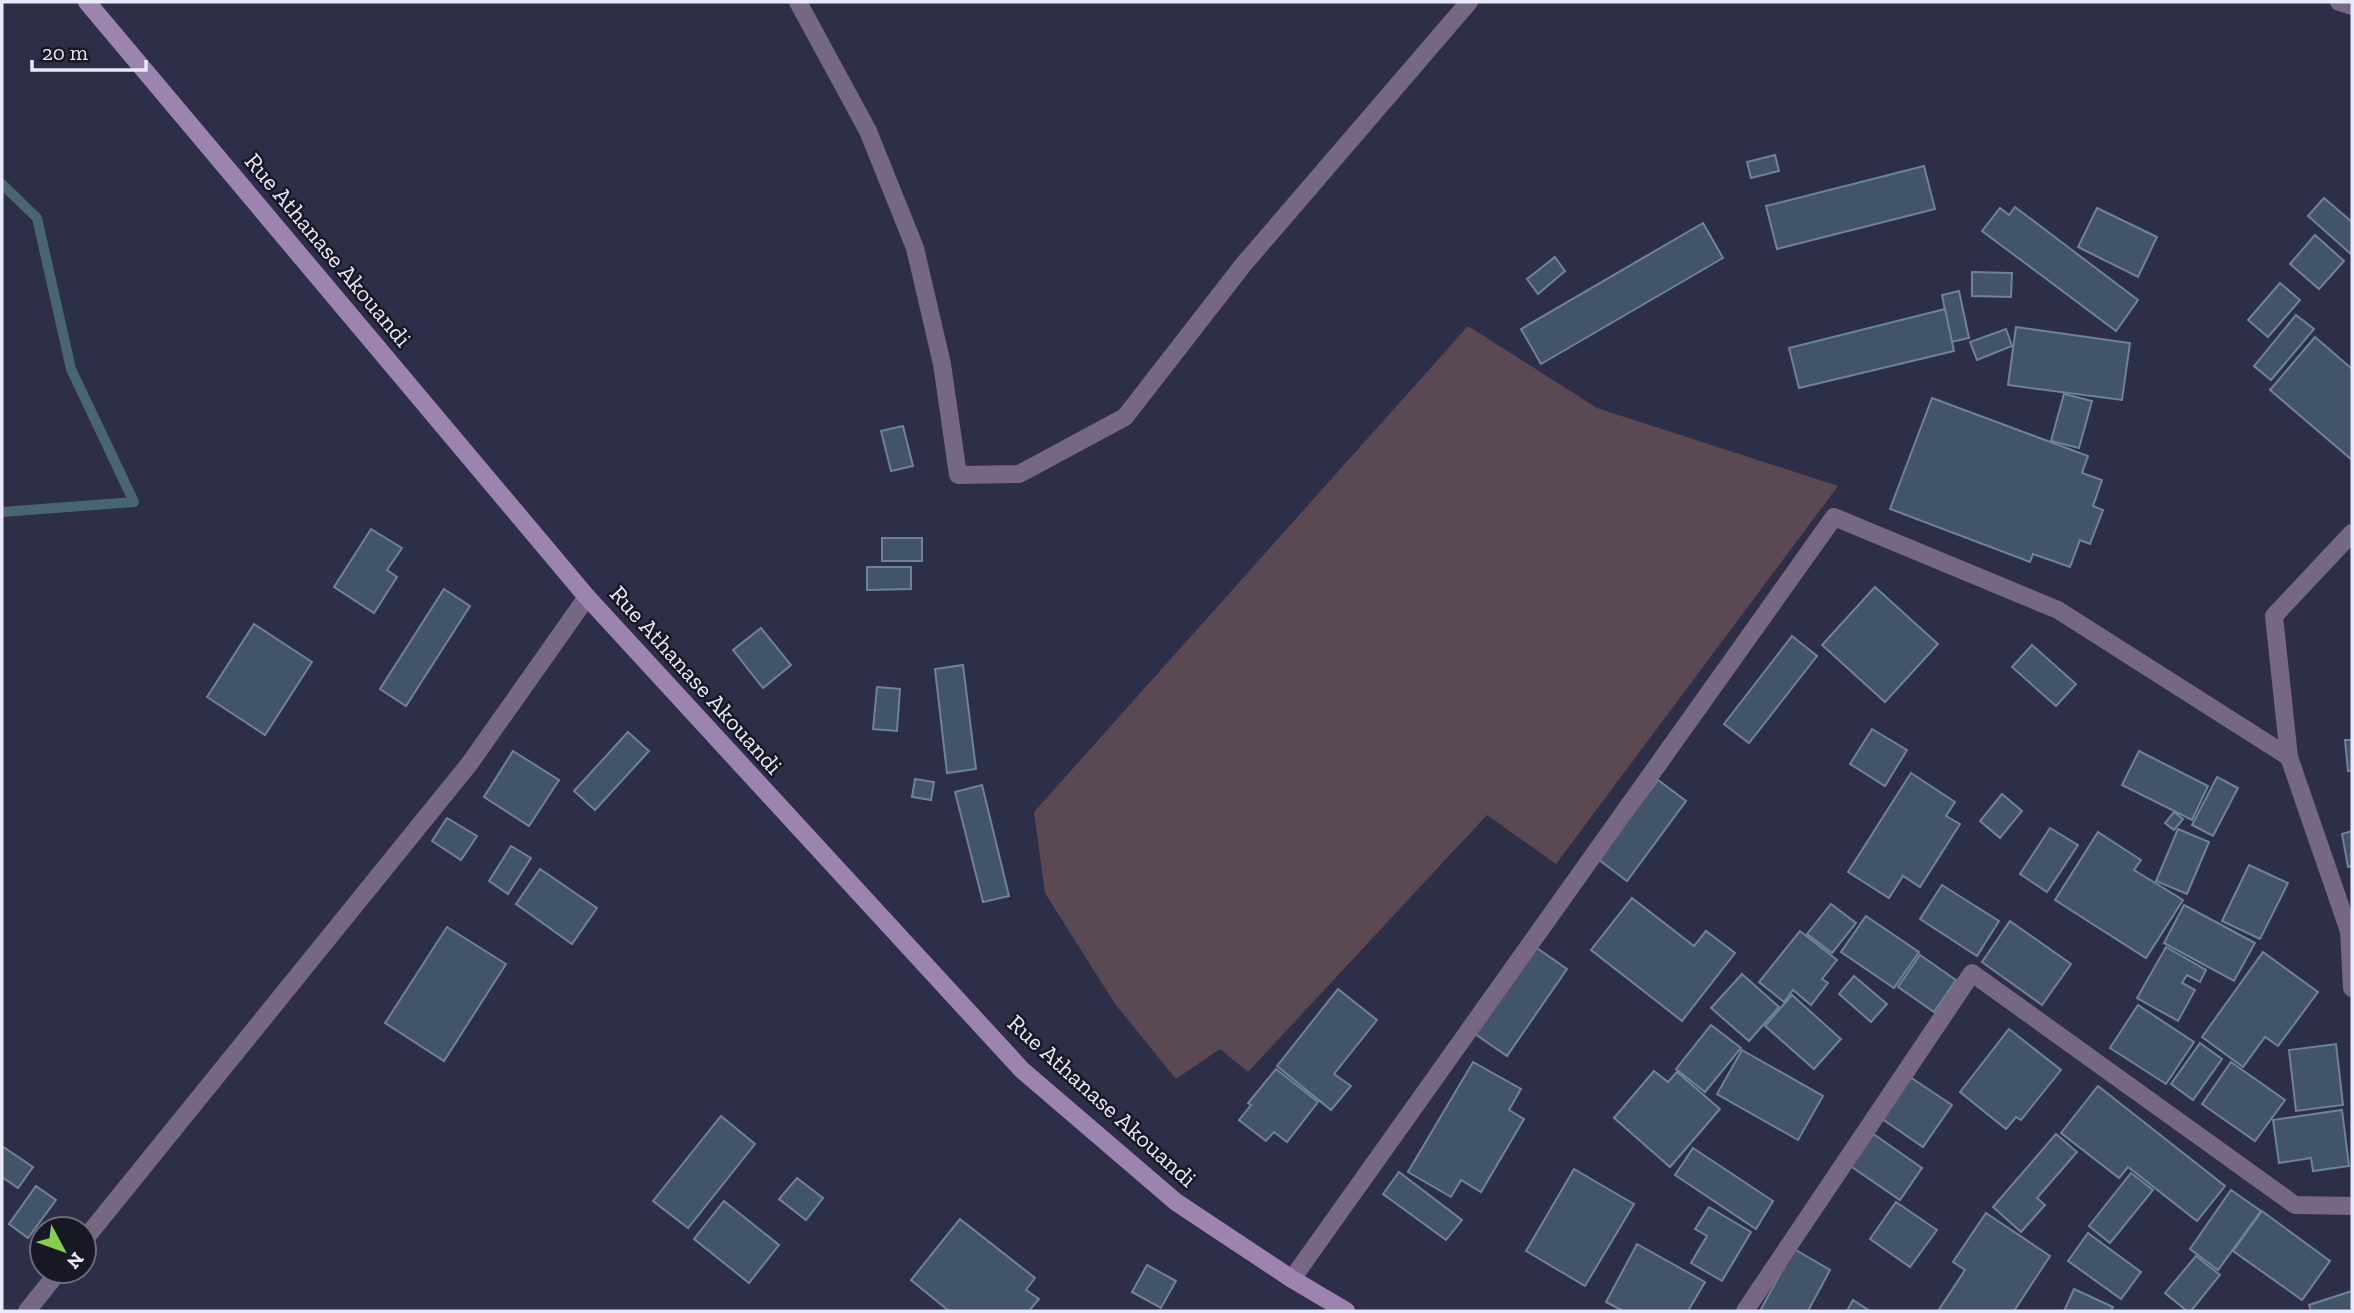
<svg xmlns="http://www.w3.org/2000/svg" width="2354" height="1313" font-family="'Zilla Slab',serif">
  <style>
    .green { fill: #5a4853 }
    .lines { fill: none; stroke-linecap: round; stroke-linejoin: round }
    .stream { stroke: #476671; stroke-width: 10 }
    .building { fill: #425469; stroke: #6e839b; stroke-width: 2 }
    .street { stroke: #766782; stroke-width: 18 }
    .secondary { stroke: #9c84af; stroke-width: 18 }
    .labels { text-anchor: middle; stroke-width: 5; stroke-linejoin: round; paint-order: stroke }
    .street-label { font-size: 24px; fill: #e8e9fa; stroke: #171823 }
  </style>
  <rect width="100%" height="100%" fill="#2d2e47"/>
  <polygon class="green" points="1468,326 1597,408 1838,486 1556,864 1487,815 1248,1072 1220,1049 1176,1079 1115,1004 1045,893 1034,812"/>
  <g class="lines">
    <polyline class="stream" points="2,184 37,218 71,369 134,502 2,512"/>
  </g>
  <g class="building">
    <polygon points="1775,155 1779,171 1751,178 1747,162"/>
    <polygon points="1924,166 1935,209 1777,249 1766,206"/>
    <polygon points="2324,198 2352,222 2352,255 2308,216"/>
    <polygon points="2015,207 2138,300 2116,331 1982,231 2000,208 2009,215"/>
    <polygon points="2097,208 2157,237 2138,277 2078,247"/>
    <polygon points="1703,223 1723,258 1541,364 1521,329"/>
    <polygon points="2315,235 2344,261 2319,289 2290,264"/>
    <polygon points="1555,257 1565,271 1538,294 1527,279"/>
    <polygon points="1972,272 2012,273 2011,297 1972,296"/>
    <polygon points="2280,283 2300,300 2268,337 2248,320"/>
    <polygon points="1959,291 1969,338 1951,342 1942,295"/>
    <polygon points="1945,309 1954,351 1799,388 1789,348"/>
    <polygon points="2296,315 2314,329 2271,380 2254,366"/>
    <polygon points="2016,327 2130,343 2122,400 2008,385"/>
    <polygon points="2006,329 2012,346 1977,360 1970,342"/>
    <polygon points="2315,337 2352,369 2352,460 2270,390"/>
    <polygon points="2064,394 2092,401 2079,448 2051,441"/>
    <polygon points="1932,398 2088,456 2082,473 2102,480 2093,506 2103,510 2090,544 2080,540 2070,567 2033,554 2030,562 1890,509"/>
    <polygon points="903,426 913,466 891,471 881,431"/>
    <polygon points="371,529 402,548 387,570 397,577 374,613 334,587"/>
    <rect x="882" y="538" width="40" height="23"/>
    <polygon points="867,567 911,567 911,589 867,590"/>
    <polygon points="1875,587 1938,644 1885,702 1822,645"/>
    <polygon points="444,589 470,606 406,706 380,689"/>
    <polygon points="254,624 312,662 265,735 207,697"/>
    <polygon points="761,628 791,665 763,688 733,650"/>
    <polygon points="1792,636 1817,656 1749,743 1724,724"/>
    <polygon points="2032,645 2076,684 2056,706 2012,667"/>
    <polygon points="963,665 976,769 947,773 935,669"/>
    <polygon points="877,687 900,689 897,731 873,729"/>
    <polygon points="1872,729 1907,750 1885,786 1850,764"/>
    <polygon points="628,732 649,751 595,810 574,791"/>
    <polygon points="2345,740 2352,740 2352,771 2348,771"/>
    <polygon points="513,751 559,780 529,826 484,797"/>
    <polygon points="2139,751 2208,786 2192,820 2122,785"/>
    <polygon points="1911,773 1955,802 1946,816 1960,824 1920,887 1903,876 1889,898 1848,872"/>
    <polygon points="2217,777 2238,788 2213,836 2192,825"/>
    <polygon points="915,779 934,782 931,800 912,797"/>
    <polygon points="1658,780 1686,801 1627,881 1598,859"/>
    <polygon points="982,785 1009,896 983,902 955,792"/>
    <polygon points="2002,794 2022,811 2000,838 1980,821"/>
    <polygon points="2174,812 2183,819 2174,830 2165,823"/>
    <polygon points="447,818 477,836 461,860 432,841"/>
    <polygon points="2050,828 2078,845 2047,892 2020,874"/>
    <polygon points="2178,829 2209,842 2187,894 2156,881"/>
    <polygon points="2352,831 2352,866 2348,867 2342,834"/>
    <polygon points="2098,832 2141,860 2134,870 2183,900 2146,958 2055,900"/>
    <polygon points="511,846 531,858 508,894 489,881"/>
    <polygon points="2249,865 2288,883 2260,939 2222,921"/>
    <polygon points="540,869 597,908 572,944 516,904"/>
    <polygon points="1942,885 1999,921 1977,956 1920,919"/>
    <polygon points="1632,898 1694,946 1706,931 1735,953 1682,1021 1591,950"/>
    <polygon points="1831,904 1856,923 1832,953 1807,934"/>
    <polygon points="2184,905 2255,943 2234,981 2164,943"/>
    <polygon points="1866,916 1919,952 1894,988 1841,952"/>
    <polygon points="2010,921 2071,964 2042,1005 1982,962"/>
    <polygon points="447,927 506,964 444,1061 385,1023"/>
    <polygon points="1800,931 1837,960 1822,979 1828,983 1811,1005 1793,990 1784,1002 1759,982"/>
    <polygon points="1534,946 1567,969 1507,1056 1475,1034"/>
    <polygon points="2166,947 2206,970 2200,982 2187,975 2182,983 2195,990 2178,1021 2137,998"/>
    <polygon points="2263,952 2318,992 2278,1046 2265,1037 2243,1067 2202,1037"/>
    <polygon points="1920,955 1956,980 1934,1012 1898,987"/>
    <polygon points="1742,974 1779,1007 1749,1041 1711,1008"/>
    <polygon points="1854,976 1887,1004 1871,1022 1839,994"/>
    <polygon points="1338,989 1377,1020 1334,1074 1351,1086 1331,1110 1277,1066"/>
    <polygon points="1792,995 1841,1039 1814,1069 1765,1026"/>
    <polygon points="2138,1005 2194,1042 2166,1084 2110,1048"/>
    <polygon points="1711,1025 1741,1048 1705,1092 1676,1069"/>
    <polygon points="2009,1029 2061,1070 2021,1120 2016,1117 2006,1129 1960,1092"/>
    <polygon points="2200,1043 2222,1059 2193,1100 2171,1084"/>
    <polygon points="2336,1044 2343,1105 2296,1111 2289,1050"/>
    <polygon points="1742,1050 1823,1096 1798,1140 1717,1094"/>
    <polygon points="1473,1062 1521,1089 1509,1110 1524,1119 1481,1192 1461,1180 1451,1197 1408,1172"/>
    <polygon points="2231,1062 2285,1100 2255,1141 2202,1104"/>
    <polygon points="1276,1069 1318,1102 1287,1142 1274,1132 1266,1141 1239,1120 1251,1105 1248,1103"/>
    <polygon points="1654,1071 1668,1082 1677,1072 1720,1109 1670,1167 1614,1118"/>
    <polygon points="1904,1073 1952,1105 1923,1147 1875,1114"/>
    <polygon points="2098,1086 2225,1186 2197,1221 2128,1167 2119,1178 2061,1133"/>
    <polygon points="2342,1110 2349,1166 2313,1171 2311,1158 2279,1163 2273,1120"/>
    <polygon points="721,1116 755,1144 688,1228 653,1201"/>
    <polygon points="1872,1133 1922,1168 1900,1200 1849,1165"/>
    <polygon points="2056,1134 2077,1152 2037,1198 2045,1205 2021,1232 1993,1207"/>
    <polygon points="2,1146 33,1167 18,1188 2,1177"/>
    <polygon points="1693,1148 1773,1201 1756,1229 1675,1175"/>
    <polygon points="1574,1169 1634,1204 1585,1286 1526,1251"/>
    <polygon points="1399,1172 1462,1220 1446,1240 1383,1194"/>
    <polygon points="2131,1173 2153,1190 2110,1243 2089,1226"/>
    <polygon points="797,1178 823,1198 806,1220 779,1199"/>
    <polygon points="36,1186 56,1200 28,1238 9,1224"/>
    <polygon points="2231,1190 2261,1211 2218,1270 2190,1249"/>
    <polygon points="724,1201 779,1245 749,1283 694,1239"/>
    <polygon points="1896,1202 1937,1230 1910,1267 1870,1239"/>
    <polygon points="1709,1207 1751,1232 1722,1281 1691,1263 1707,1236 1695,1229"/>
    <polygon points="2262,1211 2330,1261 2302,1300 2233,1251"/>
    <polygon points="1986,1213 2050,1256 2014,1311 1938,1311 1965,1270 1953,1262"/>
    <polygon points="960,1219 1035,1278 1026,1290 1039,1299 1029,1311 949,1311 911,1280"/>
    <polygon points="2088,1233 2141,1272 2121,1299 2068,1261"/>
    <polygon points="1637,1244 1705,1282 1688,1311 1623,1311 1606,1302"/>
    <polygon points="1794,1249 1830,1270 1808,1311 1760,1311"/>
    <polygon points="2196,1256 2220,1275 2191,1311 2187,1311 2165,1293"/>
    <polygon points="1147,1265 1176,1281 1161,1308 1132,1292"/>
    <polygon points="2074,1289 2113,1307 2111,1311 2064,1311"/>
    <polygon points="2352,1291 2352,1311 2311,1311 2309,1305"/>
    <polygon points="1853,1300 1870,1311 1847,1311"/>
  </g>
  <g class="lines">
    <g class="street">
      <polyline points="798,2 868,131 915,248 942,364 958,475 1019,474 1125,417 1243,265 1469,2"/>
      <polyline points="2339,2 2352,6"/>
      <polyline points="2352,533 2274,616 2289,757 2349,931 2352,988"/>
      <polyline points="84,1240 470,763 587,597"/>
      <polyline points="1292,1279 1834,517 2058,610 2289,757"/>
      <polyline points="27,1311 59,1271"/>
      <polyline points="1745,1311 1972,973 2295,1205 2352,1206"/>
    </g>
    <polyline class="secondary" points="87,2 587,597 1022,1070 1176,1202 1292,1279 1346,1311"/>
  </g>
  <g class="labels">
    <g class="street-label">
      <text transform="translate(328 250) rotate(50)" y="8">Rue Athanase Akouandi</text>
      <text transform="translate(696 680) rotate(48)" y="8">Rue Athanase Akouandi</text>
      <text transform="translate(1102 1101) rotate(42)" y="8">Rue Athanase Akouandi</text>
    </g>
  </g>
  <rect width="2354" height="1313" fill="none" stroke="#e8e9fa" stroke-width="7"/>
  <g transform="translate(63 1250) rotate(131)"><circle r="33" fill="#171823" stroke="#6b6c79" stroke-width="2"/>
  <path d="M0-5L12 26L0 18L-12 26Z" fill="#84d04e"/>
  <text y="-10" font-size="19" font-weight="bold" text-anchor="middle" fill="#e8e9fa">N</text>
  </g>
  <path d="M32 60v10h114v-10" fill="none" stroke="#e8e9fa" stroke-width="3.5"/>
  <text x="42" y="60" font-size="21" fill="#e8e9fa" stroke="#171823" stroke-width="5" paint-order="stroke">20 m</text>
</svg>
